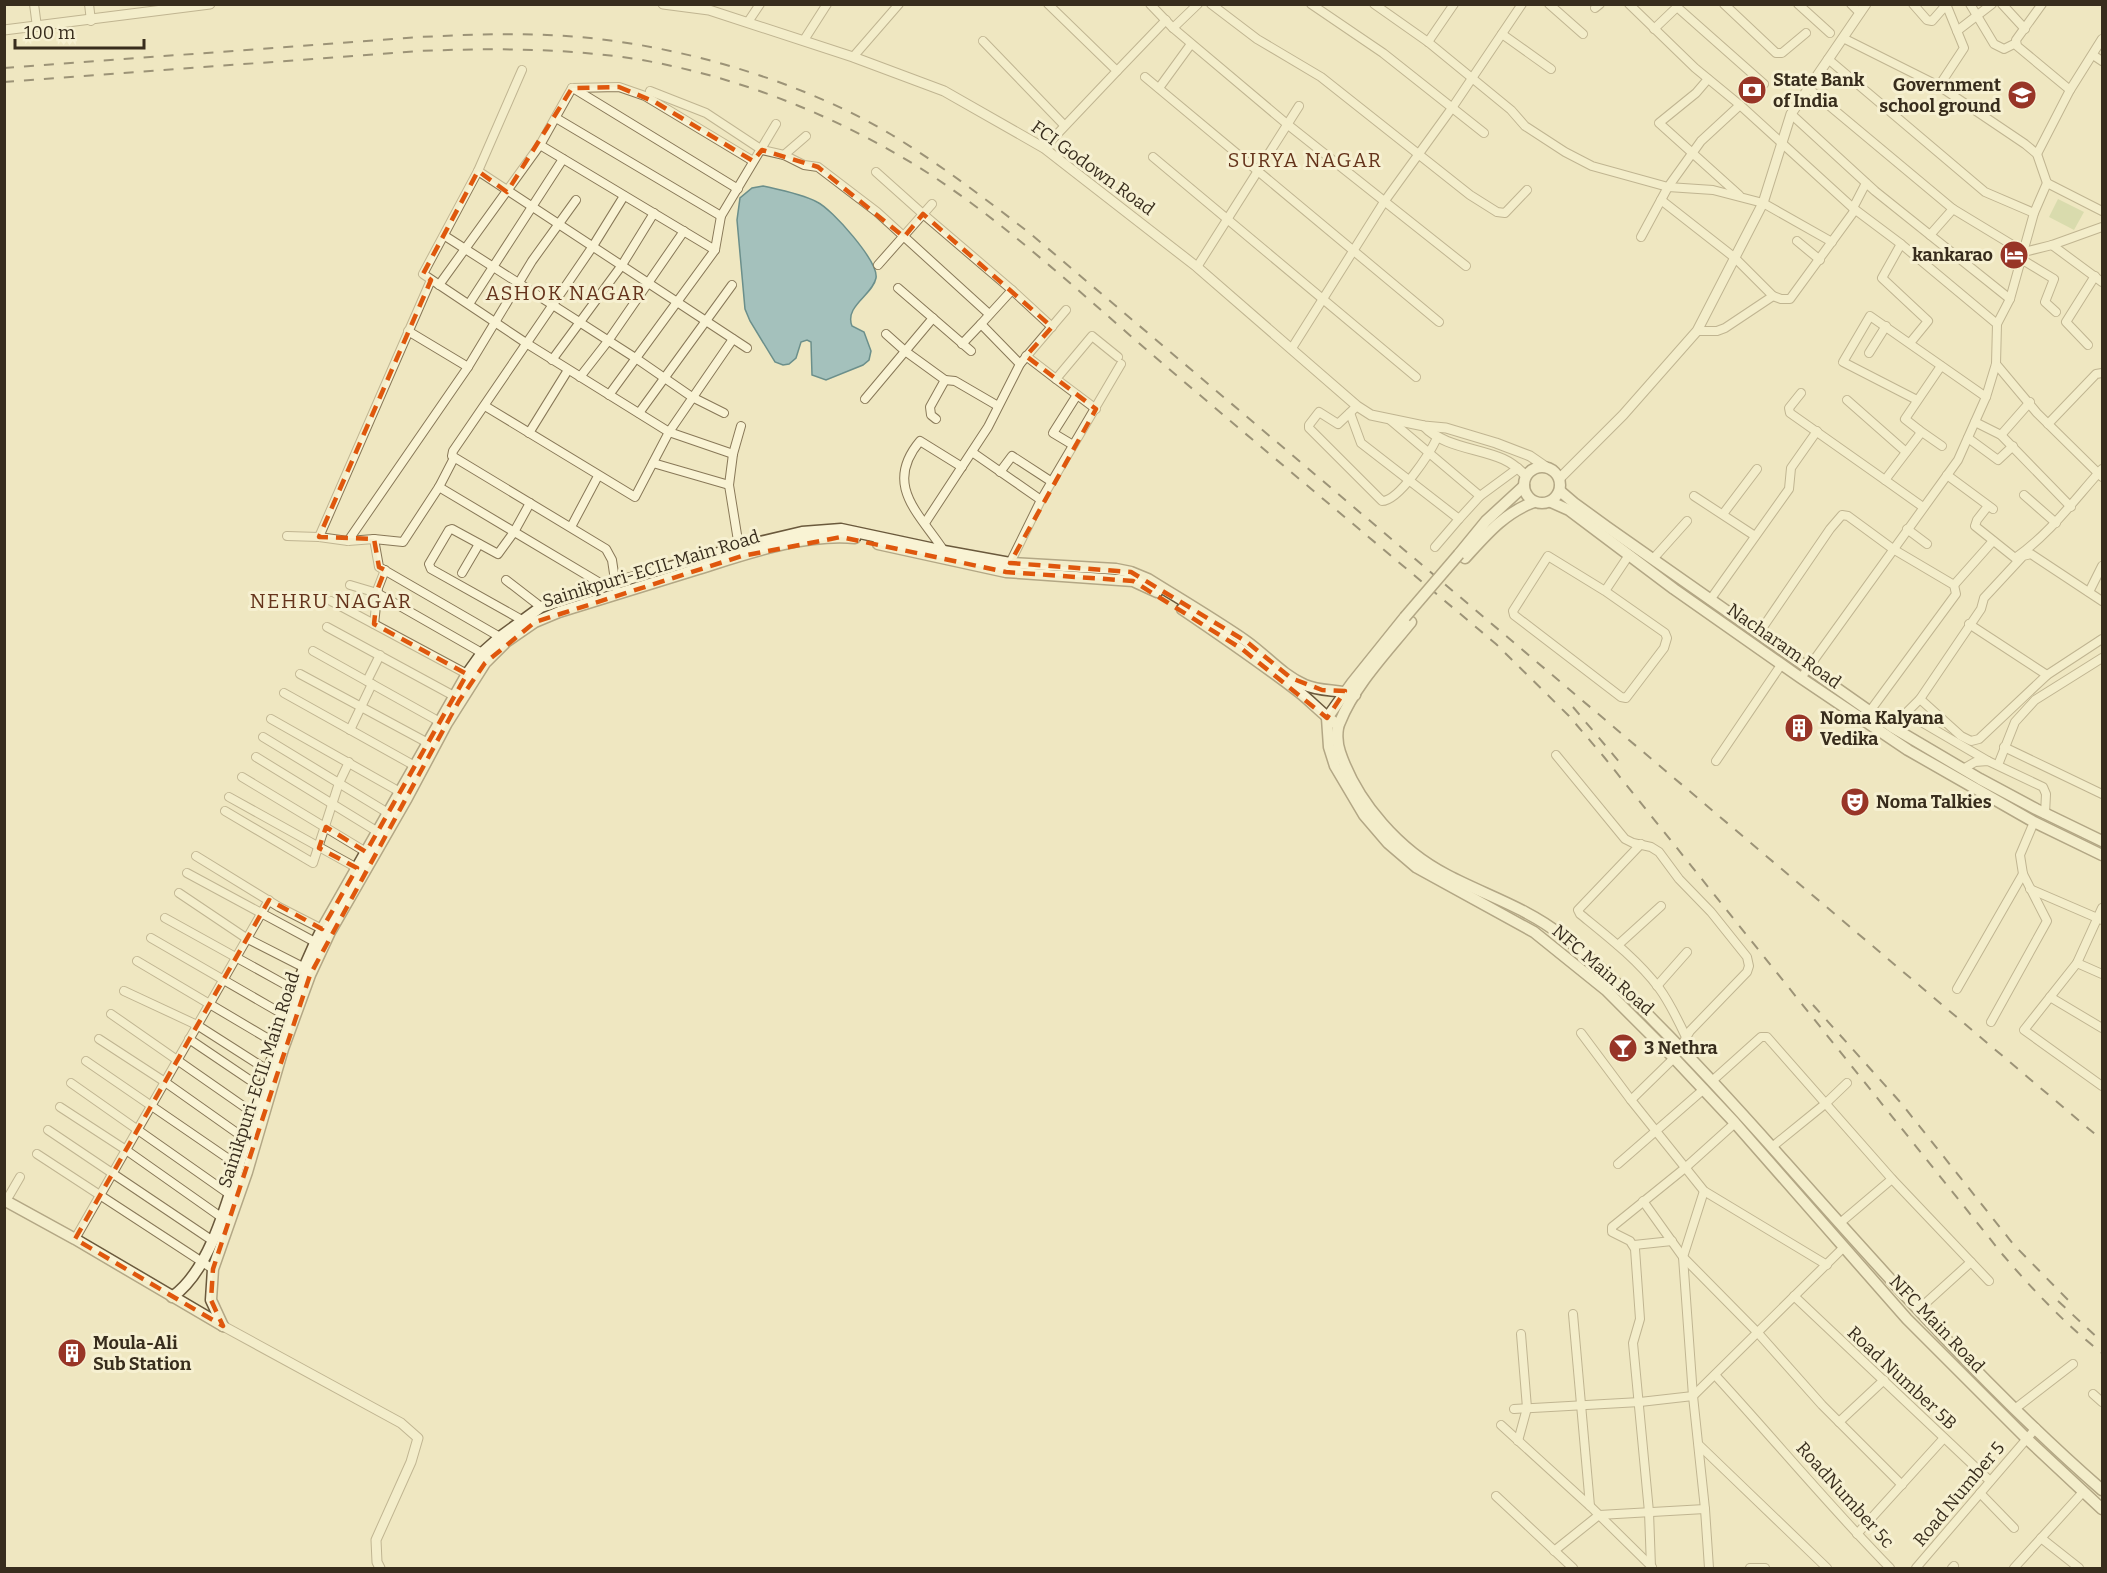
<svg xmlns="http://www.w3.org/2000/svg" width="2107" height="1573" font-family="Bitter,serif">
  <style>
    .green { fill: #bfcd95 }
    .water { fill: #a4c1bc; stroke: #6b8f8b; stroke-width: 1.5 }
    .lines { fill: none; stroke-linecap: round; stroke-linejoin: round }
    .minor-casing { stroke: #887858; stroke-width: 10 }
    .tertiary-casing { stroke: #887858; stroke-width: 11 }
    .secondary-casing { stroke: #6a593c; stroke-width: 13 }
    .minor { stroke: #f9f3d4; stroke-width: 8 }
    .tertiary { stroke: #f9f3d4; stroke-width: 9 }
    .secondary { stroke: #f9f3d4; stroke-width: 10 }
    .rail { stroke: #382d1d; stroke-width: 2; stroke-dasharray: 10 10; stroke-linecap: butt }
    .secondary-bridge-casing { stroke: #6a593c; stroke-width: 13; stroke-linecap: butt }
    .secondary-bridge { stroke: #f9f3d4; stroke-width: 10 }
    .marked { fill: none; stroke: #df570d; stroke-width: 4.5; stroke-dasharray: 12 8; stroke-linejoin: round }
    .labels { text-anchor: middle; stroke-width: 6; stroke-linejoin: round; paint-order: stroke }
    .poi-label { font-size: 18px; font-weight: bold; fill: #382d1d; stroke: #f6f0d1; text-anchor: start }
    .street-label { font-size: 18px; fill: #382d1d; stroke: #f6f0d1 }
    .neighbourhood-label { font-size: 20px; letter-spacing: 1.5px; fill: #65341c; stroke: #f6f0d1 }
  </style>
  <rect width="100%" height="100%" fill="#efe7c1"/>
  <polygon class="green" points="2058,199 2084,212 2074,230 2049,217"/>
  <path class="water" d="M763 186C781 190 802 194 817 202 832 209 879 262 876 278 873 295 844 306 852 326L864 332 871 351 869 360 863 365 826 380 812 375 811 342 807 340 801 342 796 358 789 364 783 365 775 362 750 321 745 309 737 220 740 198 752 188Z"/>
  <g class="lines">
    <g class="minor-casing">
      <g id="minor">
        <polyline points="34,4 37,27"/>
        <polyline points="89,4 91,21"/>
        <polyline points="1150,4 1173,28 1287,124 1466,266"/>
        <polyline points="1211,4 1257,39 1321,77 1470,195 1497,212 1505,213 1527,190"/>
        <polyline points="1311,4 1383,53 1484,133"/>
        <polyline points="1374,4 1428,42 1511,110 1525,126 1565,152 1592,166 1668,187 1713,190 1763,203 1832,242"/>
        <polyline points="1549,4 1583,34"/>
        <polyline points="1629,4 1695,68 1740,105 1853,208 1901,244 1997,324"/>
        <polyline points="1724,4 1776,53 1782,53 1806,33"/>
        <polyline points="1798,4 1830,33"/>
        <polyline points="1851,4 1860,13"/>
        <polyline points="1913,4 1927,20 1932,21 1946,5"/>
        <polyline points="1970,4 1994,44 2004,49 2016,43"/>
        <polyline points="2002,4 2025,29"/>
        <polyline points="2042,4 2016,40 2017,46 2070,90"/>
        <polyline points="1595,8 1600,4"/>
        <polyline points="748,22 760,4"/>
        <polyline points="1173,28 1198,4"/>
        <polyline points="1654,29 1677,7 1764,84"/>
        <polyline points="1957,31 1992,4"/>
        <polyline points="1502,34 1551,69"/>
        <polyline points="1843,38 1939,86 2025,144 2037,154 2047,183 2102,211"/>
        <polyline points="804,40 827,4"/>
        <polyline points="983,41 1064,125"/>
        <polyline points="1428,42 1454,4"/>
        <polyline points="2093,55 2102,61"/>
        <polyline points="853,57 899,4"/>
        <polyline points="1828,59 1985,192 2034,213"/>
        <polyline points="522,70 478,171 423,274 526,343 669,432 733,454"/>
        <polyline points="1117,71 1166,20"/>
        <polyline points="1145,77 1439,322"/>
        <polyline points="1708,79 1696,93 1659,123 1739,195"/>
        <polyline points="1939,86 1964,48 1946,4"/>
        <polyline points="572,88 619,87 645,96 753,161"/>
        <polyline points="573,88 738,189"/>
        <polyline points="1159,88 1191,44"/>
        <polyline points="1808,88 1953,209 2024,252 2052,245 2102,227"/>
        <polyline points="650,91 706,113 762,150 784,155 804,165 818,167 877,212 989,314"/>
        <polyline points="1791,114 1875,191 2010,299"/>
        <polyline points="556,118 721,216"/>
        <polyline points="540,145 715,250"/>
        <polyline points="1044,148 1117,71 1048,4"/>
        <polyline points="2037,154 2070,90 2102,39"/>
        <polyline points="784,155 806,136"/>
        <polyline points="1153,157 1416,377"/>
        <polyline points="478,171 747,348"/>
        <polyline points="876,172 923,214 1012,290 981,324 1020,364"/>
        <polyline points="1661,200 1735,258 1773,296 1781,299 1790,299 1855,210"/>
        <polyline points="1853,208 1866,183"/>
        <polyline points="1930,235 1953,209"/>
        <polyline points="445,236 637,359 692,397 724,413"/>
        <polyline points="1641,237 1668,187 1701,141 1740,105"/>
        <polyline points="1797,241 1820,260"/>
        <polyline points="1901,244 1882,278 1928,321 1910,343"/>
        <polyline points="2052,245 2102,282"/>
        <polyline points="2021,259 2054,279 2045,302 2056,312"/>
        <polyline points="878,265 932,204"/>
        <polyline points="1197,267 1299,106"/>
        <polyline points="439,285 540,145 572,88"/>
        <polyline points="898,288 971,351"/>
        <polyline points="1012,290 1052,327"/>
        <polyline points="469,304 563,159"/>
        <polyline points="408,331 468,367"/>
        <polyline points="1697,331 1717,331 1725,328 1773,296"/>
        <polyline points="886,334 905,351 945,380 930,407 931,415 936,419"/>
        <polyline points="962,344 981,324"/>
        <polyline points="2088,345 2066,322 2095,276"/>
        <polyline points="1292,348 1384,202 1452,108 1522,4"/>
        <polyline points="1869,353 1886,326"/>
        <polyline points="1026,356 1056,379"/>
        <polyline points="552,360 622,265 654,213"/>
        <polyline points="1996,364 2037,413 2102,477"/>
        <polyline points="580,377 608,341 684,231"/>
        <polyline points="945,380 955,381 998,406"/>
        <polyline points="1801,393 1789,408 1790,413 1885,480 1920,434 1919,430 1905,419 1941,366"/>
        <polyline points="609,395 715,250 721,216 776,124"/>
        <polyline points="865,399 933,318"/>
        <polyline points="1847,400 1906,452"/>
        <polyline points="1917,400 1843,362 1870,316 1986,397"/>
        <polyline points="485,406 635,497 669,432 733,339"/>
        <path d="M1357 406 1338 424 1319 412 1309 425V428L1382 501C1399 501 1430 453 1437 438"/>
        <polyline points="1096,409 1056,379 1092,336 1118,357"/>
        <polyline points="639,413 732,285"/>
        <polyline points="1350,413 1361,443 1459,519 1480,496 1518,468"/>
        <polyline points="1389,419 1480,496"/>
        <polyline points="1975,422 2001,435 2071,507"/>
        <polyline points="2048,424 2096,374 2102,373"/>
        <polyline points="1919,430 1942,446"/>
        <polyline points="529,433 568,370"/>
        <polyline points="2001,435 2030,402"/>
        <polyline points="1968,438 1998,460 2013,446"/>
        <polyline points="1073,445 1053,433 1077,395"/>
        <polyline points="972,452 1041,500"/>
        <polyline points="653,463 729,485"/>
        <polyline points="1000,472 1012,456 1052,482"/>
        <polyline points="1947,475 1993,509"/>
        <polyline points="1885,480 1923,507"/>
        <polyline points="439,487 605,586"/>
        <polyline points="2024,495 2056,523"/>
        <polyline points="1694,496 1755,536"/>
        <path d="M1988 506 1977 520 1975 526 2015 558C2050 534 2074 500 2102 469"/>
        <polyline points="1723,514 1757,469"/>
        <polyline points="925,523 988,427 1020,364 1066,310"/>
        <polyline points="571,527 598,476"/>
        <polyline points="1907,529 1927,544"/>
        <polyline points="287,536 319,537 348,541 374,539 403,542 439,487 454,458"/>
        <polyline points="319,537 431,280"/>
        <polyline points="374,539 379,567 500,637"/>
        <polyline points="348,541 468,367 532,261 576,200"/>
        <polyline points="739,547 729,485 733,454 741,426"/>
        <polyline points="1435,547 1459,519"/>
        <path d="M944 551C919 513 883 485 920 441L962 467"/>
        <polyline points="1653,559 1687,521"/>
        <polyline points="1010,563 1041,500 1121,364"/>
        <polyline points="462,573 479,544"/>
        <polyline points="506,580 541,607"/>
        <polyline points="350,585 377,593 482,653"/>
        <polyline points="1954,585 1993,541"/>
        <polyline points="616,587 612,560 606,549 452,456 453,451 593,246 624,196"/>
        <polyline points="1605,591 1548,556 1513,611 1514,615 1621,697 1626,698 1664,648 1667,638 1665,633 1605,591 1629,555"/>
        <polyline points="2089,592 2102,566"/>
        <polyline points="1710,600 1789,489 1791,468 1817,431"/>
        <polyline points="331,601 467,674"/>
        <polyline points="522,620 431,569 429,564 449,530 452,529 498,554 514,532 530,503"/>
        <polyline points="374,624 378,588 385,570"/>
        <polyline points="1969,624 2047,675 2102,639"/>
        <polyline points="327,627 454,696"/>
        <polyline points="1759,633 1830,529 1842,515 1848,516 1893,549 1954,585 1956,594 1870,711"/>
        <polyline points="313,651 440,722"/>
        <polyline points="300,674 428,743"/>
        <polyline points="1801,678 1958,460 1986,397 1996,364 1997,324 2010,299 2034,213 2047,183"/>
        <polyline points="367,681 380,655"/>
        <polyline points="284,693 415,766"/>
        <polyline points="1920,699 1961,736 1971,741 1979,739 2047,675"/>
        <polyline points="1906,713 1988,761"/>
        <polyline points="271,719 400,792"/>
        <polyline points="1892,727 1920,699 1981,609 1984,598 2023,556 2031,554 2102,601"/>
        <polyline points="350,730 372,684"/>
        <polyline points="263,737 388,813"/>
        <polyline points="2004,747 2102,794"/>
        <polyline points="1556,755 1625,839 1633,843 1651,847 1659,852 1679,879 1711,912 1747,957 1749,966 1747,972 1690,1031 1680,1048"/>
        <polyline points="256,757 378,832"/>
        <polyline points="1716,761 1781,665"/>
        <polyline points="1998,765 2015,722 2035,700 2102,658"/>
        <polyline points="1963,769 1975,762 1988,761 2043,787 2046,794 2045,814"/>
        <polyline points="242,777 366,852"/>
        <polyline points="229,797 357,868"/>
        <polyline points="225,811 313,863 339,783 349,762"/>
        <path d="M1641 844 1578 910 1580 914C1607 936 1637 959 1659 988 1670 1003 1678 1020 1686 1037"/>
        <polyline points="196,856 279,907 322,929"/>
        <polyline points="187,873 315,942"/>
        <polyline points="2030,889 2102,920"/>
        <polyline points="179,893 246,938 303,967"/>
        <polyline points="2102,908 2077,963 2024,1030 2102,1086"/>
        <polyline points="165,918 295,990"/>
        <polyline points="151,938 286,1016"/>
        <polyline points="1618,945 1661,906"/>
        <polyline points="137,961 277,1044"/>
        <polyline points="2077,963 2102,974"/>
        <polyline points="1657,986 1687,952"/>
        <polyline points="1957,989 2023,874"/>
        <polyline points="124,991 197,1025 269,1071"/>
        <polyline points="2050,997 2102,1028"/>
        <polyline points="111,1014 256,1115"/>
        <polyline points="1991,1022 2047,921 2023,874 2020,855 2034,822"/>
        <polyline points="1581,1033 1631,1100 1704,1191 1827,1265"/>
        <polyline points="99,1039 165,1082 247,1140"/>
        <polyline points="189,1039 263,1089"/>
        <polyline points="86,1061 239,1166"/>
        <polyline points="1712,1081 1761,1037 1767,1037 1892,1179 1989,1281"/>
        <polyline points="71,1083 229,1194"/>
        <polyline points="1631,1100 1674,1058"/>
        <polyline points="60,1107 126,1150 221,1217"/>
        <polyline points="48,1130 213,1241"/>
        <polyline points="1772,1147 1825,1104 1847,1083"/>
        <polyline points="37,1154 213,1269"/>
        <polyline points="1618,1164 1704,1089"/>
        <polyline points="1704,1191 1683,1257 1693,1396 1705,1509 1709,1568"/>
        <polyline points="6,1201 20,1177"/>
        <polyline points="1643,1201 1683,1257 1758,1333 1822,1405 1902,1485"/>
        <polyline points="1840,1223 1892,1179"/>
        <polyline points="75,1239 269,900"/>
        <polyline points="1634,1245 1672,1241"/>
        <polyline points="1794,1296 1990,1481"/>
        <polyline points="1918,1310 1971,1262"/>
        <polyline points="1573,1314 1590,1506"/>
        <path d="M1715 1375C1774 1439 1829 1506 1890 1568"/>
        <polyline points="2093,1394 2102,1402"/>
        <polyline points="2016,1408 2073,1364"/>
        <polyline points="1514,1409 1640,1402 1693,1396 1844,1247"/>
        <polyline points="1839,1422 1884,1380"/>
        <polyline points="1501,1425 1590,1506 1652,1567"/>
        <polyline points="1518,1441 1527,1408 1521,1334"/>
        <polyline points="1699,1445 1827,1568"/>
        <polyline points="1980,1493 2014,1528"/>
        <polyline points="1496,1496 1573,1568"/>
        <polyline points="1857,1534 1944,1438"/>
        <polyline points="2041,1538 2079,1568"/>
        <polyline points="1554,1551 1599,1515 1705,1509"/>
        <polyline points="1651,1567 1649,1512 1633,1343 1640,1319 1635,1249 1630,1241 1612,1232 1612,1227 1685,1168 1735,1123"/>
        <polyline points="1750,1568 1765,1568"/>
        <polyline points="1916,1568 2036,1428"/>
        <polyline points="1952,1568 1954,1566"/>
        <polyline points="2014,1568 2083,1492"/>
      </g>
    </g>
    <g class="tertiary-casing">
      <g id="tertiary">
        <polyline points="663,4 709,10 853,57 944,91 1044,148 1197,267 1357,406 1371,415 1424,426 1446,428 1496,443 1530,456 1546,467"/>
        <polyline points="4,30 210,4"/>
        <path d="M1424 426C1443 447 1478 448 1503 459 1512 463 1519 469 1526 476"/>
        <polyline points="1560,478 1623,415 1697,331 1763,203 1791,114 1866,4"/>
        <polyline points="223,1326 401,1423 418,1438 411,1462 376,1540 377,1562 380,1568"/>
      </g>
    </g>
    <g class="secondary-casing">
      <g id="secondary">
        <circle cx="1542" cy="485" r="18"/>
        <polyline points="1560,491 1574,503 1607,527 1892,727 1980,779 2036,809 2102,841"/>
        <polyline points="1551,502 1569,510 1674,589 1801,678 1908,750 2034,822 2102,855"/>
        <polyline points="878,544 1006,572 1133,581 1157,592"/>
        <polyline points="1459,554 1486,521 1524,486"/>
        <path d="M1465 558C1486 535 1504 513 1534 502"/>
        <path d="M1182 609C1222 636 1261 663 1299 692 1313 703 1324 716 1338 725"/>
        <polyline points="1405,617 1352,683 1327,718 1329,747 1335,766 1364,815 1388,843 1416,867 1534,932 1606,990 1674,1058 1735,1123 1907,1319 2026,1438 2102,1509"/>
        <path d="M1411 622C1386 653 1355 685 1340 722 1336 730 1337 744 1340 752 1357 803 1400 851 1447 875 1485 895 1527 908 1561 935 1596 961 1626 992 1656 1023 1698 1065 1738 1109 1778 1154 1881 1270 1985 1388 2102 1490"/>
        <polyline points="4,1200 75,1239 223,1326"/>
        <path d="M172 1297C214 1268 231 1186 247 1139 271 1068 288 995 322 929L467 674 482 653 500 637 541 607 615 583 739 547 802 532 841 529 944 551 1010 563 1116 569 1131 572 1148 579C1180 599 1214 619 1246 641 1266 655 1282 675 1305 685 1321 692 1339 689 1355 695"/>
        <path d="M223 1326 211 1300 213 1269 247 1172 283 1049 310 975 330 932 407 798 447 723 485 663 506 642 535 622 559 612C605 598 652 583 698 569 746 554 805 533 855 538"/>
      </g>
    </g>
    <use href="#minor" class="minor"/>
    <use href="#tertiary" class="tertiary"/>
    <use href="#secondary" class="secondary"/>
    <g class="rail">
      <path d="M4 68 420 37C462 35 504 33 547 35 660 39 795 77 892 135 941 165 987 200 1032 235L2102 1140"/>
      <path d="M4 82 419 51C493 48 568 48 642 60 744 78 844 119 931 175 1016 231 1091 303 1168 368 1277 461 1387 552 1496 644L1569 716 1604 757 2003 1255C2033 1290 2066 1325 2102 1353"/>
      <polyline points="1573,707 1621,764"/>
      <polyline points="1813,1005 1901,1103 2014,1245 2072,1304"/>
      <polyline points="2058,1301 2102,1342"/>
    </g>
    <g class="secondary-bridge-casing">
      <polyline id="secondary-bridge" points="1405,617 1459,554"/>
    </g>
    <use href="#secondary-bridge" class="secondary-bridge"/>
  </g>
  <path d="M0 0H2107V1573H0ZM619 87 655 102 753 161 762 150 818 167 904 237 923 214 1052 327 1026 356 1096 409 1010 563 1131 572 1247 642 1291 678 1322 690 1345 691 1327 718 1242 649 1133 581 1006 572 841 537 742 556 535 622 485 663 459 701 310 975 213 1269 211 1300 223 1326 75 1239 269 900 322 929 357 868 319 848 326 827 366 852 467 674 374 624 378 588 385 570 379 567 374 539 319 537 431 280 423 274 478 171 507 192 572 88Z" fill="#efe7c1" fill-opacity=".55" fill-rule="evenodd"/>
  <path class="marked" d="M619 87 655 102 753 161 762 150 818 167 904 237 923 214 1052 327 1026 356 1096 409 1010 563 1131 572 1247 642 1291 678 1322 690 1345 691 1327 718 1242 649 1133 581 1006 572 841 537 742 556 535 622 485 663 459 701 310 975 213 1269 211 1300 223 1326 75 1239 269 900 322 929 357 868 319 848 326 827 366 852 467 674 374 624 378 588 385 570 379 567 374 539 319 537 431 280 423 274 478 171 507 192 572 88Z"/>
  <defs>
    <g id="bank-disc" transform="scale(1.5)"><circle r="9.5" fill="#983527" stroke="#f6f0d1"/><path d="M-6-4H6V4H-6ZM0-2.3a2.3 2.3 0 1 0 0 4.6a2.3 2.3 0 1 0 0-4.6Z" fill="#fff"/></g>
    <g id="school-disc" transform="scale(1.5)"><circle r="9.5" fill="#983527" stroke="#f6f0d1"/><path d="M0-5L7-2L0 1L-7-2ZM-4 1L0 2.5L4 1V4Q0 6-4 4Z" fill="#fff"/></g>
    <g id="hotel-disc" transform="scale(1.5)"><circle r="9.5" fill="#983527" stroke="#f6f0d1"/><path d="M-6-4.5h1.5V1H6V5H4.5V3h-9V5H-6ZM-4 0a1.8 1.8 0 1 1 3.6 0ZM.5 0V-2.5h3Q6-2.5 6 0Z" fill="#fff"/></g>
    <g id="building-disc" transform="scale(1.5)"><circle r="9.5" fill="#983527" stroke="#f6f0d1"/><path d="M-4-6H4V6H1V3H-1V6H-4ZM-2.5-4.3h1.7v1.8h-1.7ZM.8-4.3h1.7v1.8H.8ZM-2.5-1h1.7V.8h-1.7ZM.8-1h1.7V.8H.8Z" fill="#fff"/></g>
    <g id="theatre-disc" transform="scale(1.5)"><circle r="9.5" fill="#983527" stroke="#f6f0d1"/><path d="M-5-5.5Q0-4 5-5.5V0Q5 5 0 6Q-5 5-5 0ZM-3.3-2.5H-1v1.5H-3.3ZM1-2.5H3.3v1.5H1ZM-2.8 1Q0 5.5 2.8 1Z" fill="#fff"/></g>
    <g id="bar-disc" transform="scale(1.5)"><circle r="9.5" fill="#983527" stroke="#f6f0d1"/><path d="M-6-5H6L.8 .8V4.5H3.5V6h-7V4.5H-.8V.8Z" fill="#fff"/></g>
  </defs>
  <g fill-rule="evenodd">
    <use href="#bank-disc" x="1752" y="90"/>
    <use href="#school-disc" x="2022" y="95"/>
    <use href="#hotel-disc" x="2014" y="255"/>
    <use href="#building-disc" x="1799" y="728"/>
    <use href="#theatre-disc" x="1855" y="802"/>
    <use href="#bar-disc" x="1623" y="1048"/>
    <use href="#building-disc" x="72" y="1353"/>
  </g>
  <g class="labels">
    <g class="poi-label">
      <text x="1773" y="86">State Bank<tspan x="1773" dy="21">of India</tspan></text>
      <text x="2001" y="91" text-anchor="end">Government<tspan x="2001" dy="21">school ground</tspan></text>
      <text x="1993" y="261" text-anchor="end">kankarao</text>
      <text x="1820" y="724">Noma Kalyana<tspan x="1820" dy="21">Vedika</tspan></text>
      <text x="1876" y="808">Noma Talkies</text>
      <text x="1644" y="1054">3 Nethra</text>
      <text x="93" y="1349">Moula-Ali<tspan x="93" dy="21">Sub Station</tspan></text>
    </g>
    <g class="street-label">
      <text transform="translate(1093 168) rotate(36)" y="6">FCI Godown Road</text>
      <text transform="translate(651 569) rotate(-17)" y="6">Sainikpuri-ECIL Main Road</text>
      <text transform="translate(1784 646) rotate(35)" y="6">Nacharam Road</text>
      <text transform="translate(1603 970) rotate(41)" y="6">NFC Main Road</text>
      <text transform="translate(259 1080) rotate(-72)" y="6">Sainikpuri-ECIL Main Road</text>
      <text transform="translate(1937 1324) rotate(46)" y="6">NFC Main Road</text>
      <text transform="translate(1902 1378) rotate(43)" y="6">Road Number 5B</text>
      <text transform="translate(1959 1494) rotate(-50)" y="6">Road Number 5</text>
      <text transform="translate(1845 1495) rotate(48)" y="6">RoadNumber 5c</text>
    </g>
    <g class="neighbourhood-label">
      <text x="1305" y="167">SURYA NAGAR</text>
      <text x="566" y="300">ASHOK NAGAR</text>
      <text x="331" y="608">NEHRU NAGAR</text>
    </g>
  </g>
  <rect width="2107" height="1573" fill="none" stroke="#382d1d" stroke-width="12"/>
  <path d="M15 39v9h129v-9" fill="none" stroke="#382d1d" stroke-width="3"/>
  <text x="24" y="39" font-size="18" fill="#382d1d" stroke="#f6f0d1" stroke-width="4.5" paint-order="stroke">100 m</text>
</svg>
